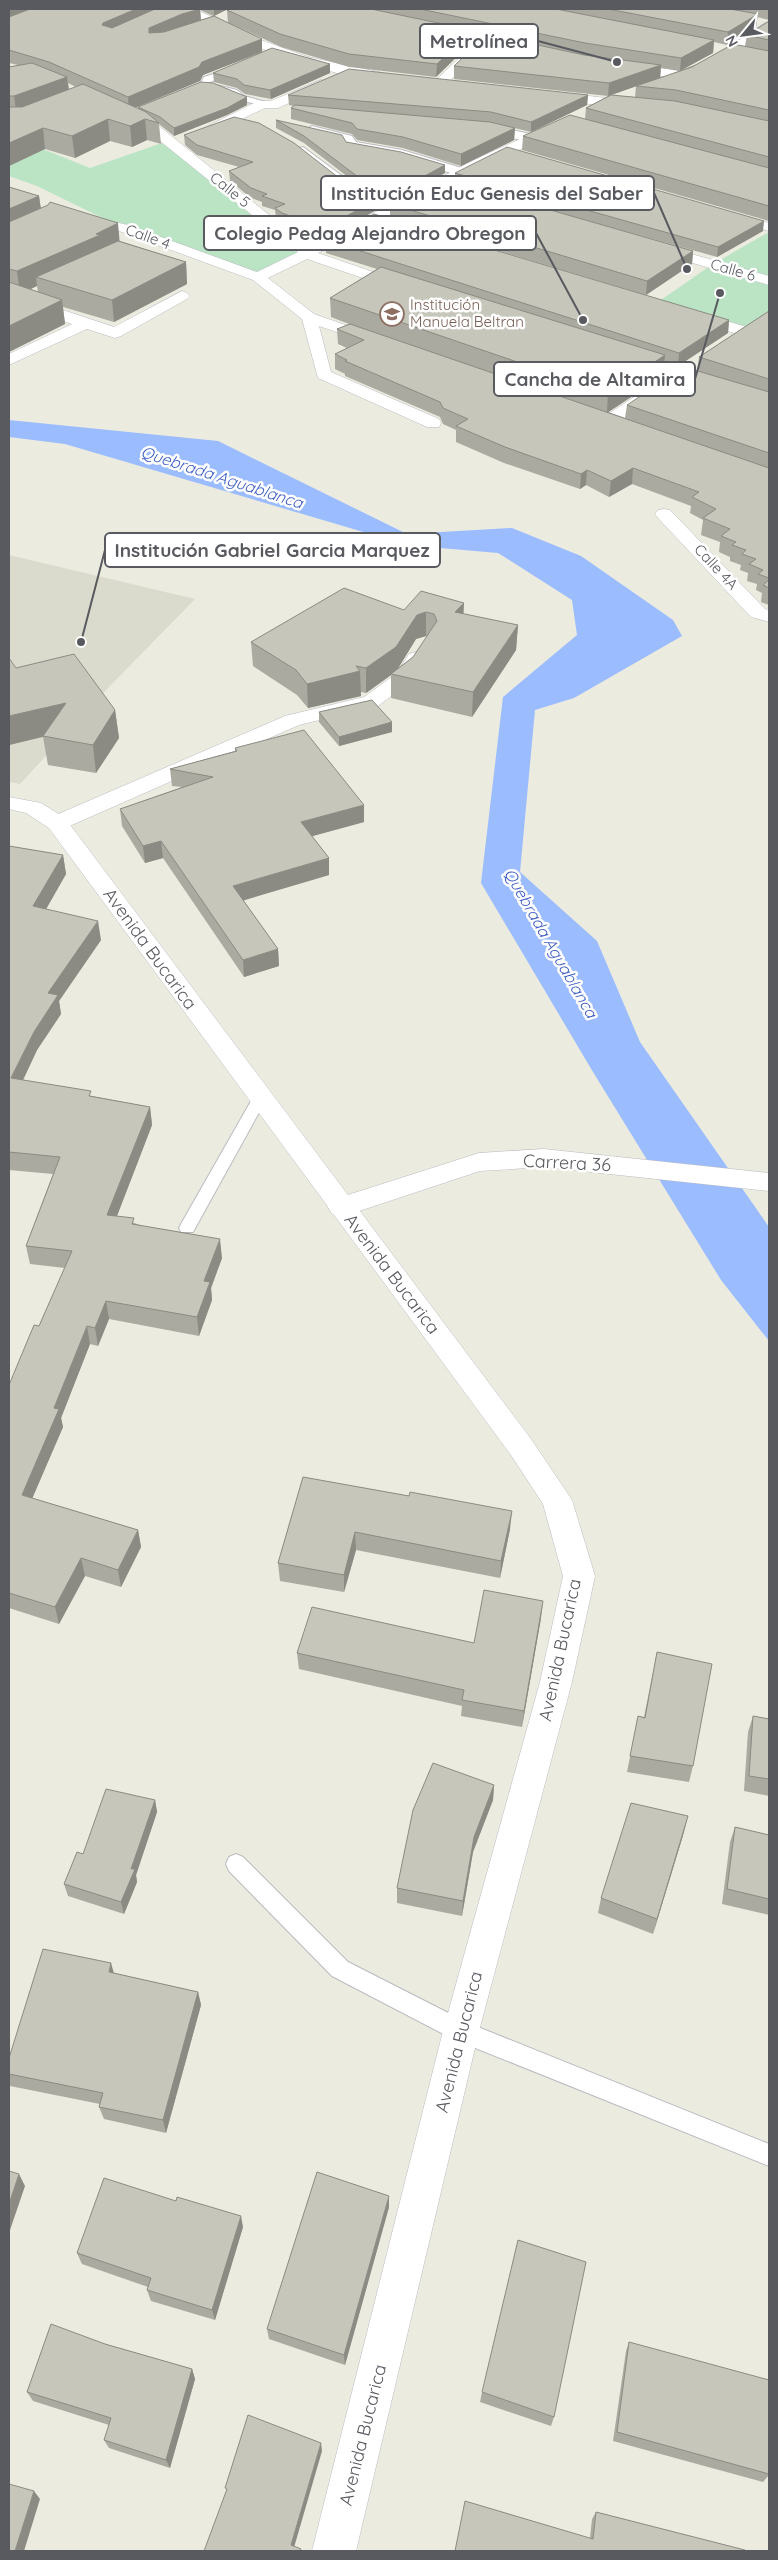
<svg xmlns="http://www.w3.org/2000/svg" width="778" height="2560" font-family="Quicksand,sans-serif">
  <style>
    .education { fill: #dbdbcd }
    .green { fill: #bae4c4 }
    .water { fill: #9bbcff }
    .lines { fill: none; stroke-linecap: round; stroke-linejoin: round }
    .service-casing { stroke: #babbc1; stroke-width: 2 }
    .pedestrian-casing { stroke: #babbc1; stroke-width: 2 }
    .minor-casing { stroke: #babbc1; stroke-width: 1 }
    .secondary-casing { stroke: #bcbdc5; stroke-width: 1 }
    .service { fill: #fff; fill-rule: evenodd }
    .pedestrian { fill: #fff; fill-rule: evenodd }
    .minor { fill: #fff; fill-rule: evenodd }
    .secondary { fill: #fff; fill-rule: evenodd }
    .wall { fill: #aaaaa1; fill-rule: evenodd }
    .shaded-wall { fill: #8b8b83 }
    .building { fill: #c6c6bb; stroke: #8b8b83 }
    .labels { text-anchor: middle; stroke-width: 5; stroke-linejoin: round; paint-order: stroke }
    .far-street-label { font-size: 15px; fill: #585a60; stroke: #fff }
    .far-education-label { font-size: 15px; fill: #785e54; stroke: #fff; text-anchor: start }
    .far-water-label { font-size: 16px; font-style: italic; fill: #3e5fc2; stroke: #fff }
    .street-label { font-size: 18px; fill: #585a60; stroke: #fff }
    .leader { fill: none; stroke: #585a60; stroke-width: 2 }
    .callout-dot { fill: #585a60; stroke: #fff; stroke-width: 2 }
    .callout { fill: #fff; stroke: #585a60; stroke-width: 2 }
    .callout-label { font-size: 19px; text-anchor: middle; font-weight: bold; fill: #585a60 }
  </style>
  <rect width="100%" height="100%" fill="#ebebdf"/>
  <polygon class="education" points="9,555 195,599 110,686 20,784 9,782"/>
  <g class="green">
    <polygon points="9,125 20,140 90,168 162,143 303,253 258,276 123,228 37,186 9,176"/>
    <polygon points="769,232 769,315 744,331 655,304 713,264"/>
  </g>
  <polygon class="water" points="9,420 218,441 407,534 512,528 581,556 673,620 682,636 574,698 535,710 520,872 597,941 640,1042 769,1227 769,1341 721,1280 593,1072 481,883 503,697 577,635 572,600 498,553 394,544 394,541 65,444 9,437"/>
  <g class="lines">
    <g class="service-casing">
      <g id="service">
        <polygon points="232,68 239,70 208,83 237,90 244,96 266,102 266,106 238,100 231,94 200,84 204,77"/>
        <polygon points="260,1093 267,1098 193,1232 181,1232 179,1228 181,1224 255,1094"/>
        <polygon points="236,1854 243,1857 348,1962 468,2023 769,2144 769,2166 453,2039 332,1976 229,1871 226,1864 229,1857"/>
      </g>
    </g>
    <g class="pedestrian-casing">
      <g id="pedestrian">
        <polygon points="481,123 534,135 536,138 530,142 477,130 475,127"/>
        <polygon points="312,126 352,136 356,142 402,150 465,169 467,172 461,176 401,158 386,157 347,148 343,141 308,133 306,130"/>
        <polygon points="303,147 361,190 401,204 402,207 396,211 353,196 299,154 299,148"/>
      </g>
    </g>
    <g class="minor-casing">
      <g id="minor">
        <path d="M180 9H195L261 40 308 57 379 72 385 76C370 94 197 28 180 9Z"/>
        <polygon points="765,23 769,23 769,31 712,67 708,68 702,64"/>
        <polygon points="435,27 517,45 523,49 517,53 486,46 444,86 436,86 434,83 436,80 475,43 431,34 431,28"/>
        <polygon points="623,64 686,71 692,75 686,79 619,71 617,68 619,65"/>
        <polygon points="321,80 325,81 327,84 325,87 278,108 265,108 208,135 198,135 196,132 258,101 271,101"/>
        <polygon points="551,92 635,101 641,105 635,109 546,99 545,96"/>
        <polygon points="127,111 159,126 309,247 476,159 551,125 561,125 563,128 561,131 485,165 318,253 408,284 411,287 408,290 398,290 307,259 268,278 314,314 380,337 382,340 374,345 319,326 331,372 439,419 441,423 439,427 427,427 318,378 302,319 253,280 119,231 77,222 75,219 77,216 82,215 128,225 257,272 298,252 149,132 122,118 121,115 122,112"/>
        <polygon points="727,211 769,223 769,231 722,218 720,215"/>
        <polygon points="656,244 769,276 769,285 651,251 649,248"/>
        <polygon points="182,291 187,293 190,296 187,299 121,336 115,338 87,329 9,365 9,354 72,324 9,302 9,292 114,327"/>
        <polygon points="693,311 750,328 752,331 744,336 688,319 685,316 688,313"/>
        <polygon points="628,353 769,397 769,407 622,361 620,358"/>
        <polygon points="657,384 665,389 663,392 614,426 602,426 600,422 602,418 651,386"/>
        <polygon points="664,509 670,510 765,609 769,610 769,622 751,617 658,518 655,514 658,510"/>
        <polygon points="416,652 423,654 426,658 411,681 378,706 299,725 65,828 57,830 49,828 46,823 49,818 285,716 364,697 397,673 409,654"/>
        <polygon points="544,1149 769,1173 769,1191 544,1167 480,1171 341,1217 332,1214 328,1207 332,1200 479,1153"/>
      </g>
    </g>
    <g class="secondary-casing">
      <polygon id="secondary" points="9,797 41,803 65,818 531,1439 572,1500 595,1576 572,1682 479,2031 356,2551 312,2551 443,2031 540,1682 563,1576 543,1504 511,1455 49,828 26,813 9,809"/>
    </g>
    <use href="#service" class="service"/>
    <use href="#pedestrian" class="pedestrian"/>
    <use href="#minor" class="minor"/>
    <use href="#secondary" class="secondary"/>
  </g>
  <g class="wall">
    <path d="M9 9H228L214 16 228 23 227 10 229 9H769V20L757 17 756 27 727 45 714 42 713 53 681 70 745 46 747 35 769 21V221L522 150 523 136 585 119 586 108 608 96 454 79V66L486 35 471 32V43L436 77 349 67 281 47 232 24 262 39V52L203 75 200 81 135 108 138 109V107L247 97V105L227 115 174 136 159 124 161 144 147 140 132 147 110 141 75 158 45 149 9 166V67L18 65 9 63ZM200 10 213 16 201 20ZM661 68 679 71 660 78ZM68 83 76 87 69 89ZM636 86 635 97 612 95Z"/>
    <polygon points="213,73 330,73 271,99 245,94 237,88 214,82"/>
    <polygon points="288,95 588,95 587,105 531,132 490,122 515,128 514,140 461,166 403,148 357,140 352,134 291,119 291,108 294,106 289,105"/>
    <polygon points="276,120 346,142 445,165 445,173 395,200 362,188 304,143 276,128"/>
    <polygon points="184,135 352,188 380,198 380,208 327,237 307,232 282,223 276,218 275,210 262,206 262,202 251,198 230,181 229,171 239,167 197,155 185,145"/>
    <polygon points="455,173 763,231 717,257 560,213 693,251 692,264 646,295 390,218 390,204 455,182"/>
    <path d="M9 187 39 196 41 209 120 241 186 262 187 284 114 322 63 307 65 324 9 352ZM37 286 38 292 30 289Z"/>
    <polygon points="326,240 729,320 728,333 678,366 664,362 663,376 608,412 625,418 627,405 697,371 699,357 769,311 769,605 761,602 762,593 756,590 757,584 747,581 748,573 740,570 741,565 730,561 730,557 719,552 720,542 701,535 703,520 690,513 691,506 632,484 609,497 586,485 580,489 504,463 456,442 456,430 443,424 440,417 345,376 345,374 335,369 335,354 347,348 338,344 337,329 349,324 331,317 330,298 377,269 326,253"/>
    <path d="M404 610 463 614 518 625 516 650 472 717 391 698V675L366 693 361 692V696L308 708 297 695 253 666 251 642ZM426 636 427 637 413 657 397 669 416 639Z"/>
    <polygon points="16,668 115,710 119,738 96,773 48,765 43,737 9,745"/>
    <polygon points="319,712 392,722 392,732 339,746 319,722"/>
    <polygon points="235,748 364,822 312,836 329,858 329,875 243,900 278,949 279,966 244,977 163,858 145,863 122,826 120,809 182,787 172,786 170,769 235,751"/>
    <polygon points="9,846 63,855 66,874 46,909 101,940 59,1001 61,1014 37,1050 23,1080 92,1096 150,1107 152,1125 117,1216 222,1258 211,1288 212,1300 199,1336 109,1319 98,1346 90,1344 61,1418 63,1427 32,1498 138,1530 141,1547 121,1587 85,1576 59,1624 9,1608 9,1385 39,1326 65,1268 30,1264 26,1246 53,1174 9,1170"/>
    <polygon points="303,1477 510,1529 500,1578 356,1550 344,1592 280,1581 278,1563"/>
    <polygon points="541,1618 522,1727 461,1716 462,1706 299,1669 297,1653 474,1643"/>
    <polygon points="657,1652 693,1766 689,1782 627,1772 638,1716 644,1717"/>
    <polygon points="753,1716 769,1719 769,1796 744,1791 748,1732"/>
    <polygon points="494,1785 493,1800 473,1852 462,1916 397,1903 397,1888"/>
    <polygon points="155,1800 157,1812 136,1875 137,1882 124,1914 68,1896 64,1884 83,1854"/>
    <polygon points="735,1827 769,1835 769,1915 722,1904 730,1842"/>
    <polygon points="684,1832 653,1934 598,1913 601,1898"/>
    <polygon points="114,1973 198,1992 201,2005 166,2133 104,2119 99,2107 100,2104 10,2086 9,2083 9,2058"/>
    <polygon points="389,2207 345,2365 269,2339 267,2329"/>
    <polygon points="243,2227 215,2320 151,2301 147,2290 148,2287 82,2264 77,2253"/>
    <polygon points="629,2342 769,2475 763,2482 613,2441 626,2351"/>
    <polygon points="105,2344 192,2369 195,2379 170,2468 109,2448 104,2440 109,2425 33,2401 27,2392"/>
    <polygon points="482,2392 554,2417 551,2426 480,2402"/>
    <polygon points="596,2512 745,2551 455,2551 590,2538 592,2519"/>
  </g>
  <g class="shaded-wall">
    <polygon points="9,9 41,9 9,20"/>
    <polygon points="136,9 167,9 103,38 102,25 103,23"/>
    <polygon points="200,9 201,22 150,41 149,28 182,14"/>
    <polygon points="214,9 228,9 214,16"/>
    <polygon points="758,14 756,27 727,45 728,32"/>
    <polygon points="472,30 471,43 436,77 437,64"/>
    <polygon points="262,39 262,52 203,75 200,81 129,110 128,97 202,62"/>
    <polygon points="714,40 713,53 680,71 681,58"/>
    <polygon points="330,64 330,73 271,99 270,90"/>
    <polygon points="661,65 660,78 608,96 609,83"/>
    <polygon points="67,77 70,98 17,117 14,96"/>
    <polygon points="588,95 587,105 531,132 531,122"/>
    <polygon points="247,97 247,105 227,115 174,136 174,128"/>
    <polygon points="108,119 110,141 75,158 72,136"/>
    <polygon points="145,119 147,140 132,147 130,126"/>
    <polygon points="43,128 45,149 9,166 9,143"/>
    <polygon points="515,128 514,140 461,166 461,154"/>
    <polygon points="445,165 445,173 395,200 395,192"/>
    <polygon points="39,196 42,218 9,233 9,209"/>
    <polygon points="380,198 380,208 327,237 326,227"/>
    <polygon points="764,221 763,231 717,257 718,247"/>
    <polygon points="118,223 120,246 36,277 37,286 20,294 17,271"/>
    <polygon points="693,251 692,264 646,295 647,281"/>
    <polygon points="186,262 187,284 114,322 112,300"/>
    <polygon points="62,300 65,324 9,352 9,326"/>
    <polygon points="729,320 728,333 678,366 679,353"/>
    <polygon points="665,355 663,376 607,413 608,393"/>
    <polygon points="633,468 632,484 609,497 611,481"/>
    <polygon points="587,470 586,485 580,489 581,474"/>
    <polygon points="464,603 463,627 455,612"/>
    <polygon points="426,612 426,636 416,639 396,672 391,674 391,675 366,693 366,668 417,615"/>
    <polygon points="518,625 516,650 472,717 473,692"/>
    <polygon points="360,671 361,696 308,708 307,684"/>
    <polygon points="66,703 70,730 9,745 9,716"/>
    <polygon points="115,710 119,738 96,773 93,745"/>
    <polygon points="392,722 392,732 339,746 339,737"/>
    <polygon points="364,805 364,822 302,839 301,822"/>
    <polygon points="161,841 163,858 145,863 143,846"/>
    <polygon points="63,855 66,874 37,925 33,906"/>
    <polygon points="329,858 329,875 235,903 233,886"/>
    <polygon points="98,921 101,940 59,1001 61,1014 37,1050 15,1097 11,1078 48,993"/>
    <polygon points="278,949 279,966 244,977 243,960"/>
    <polygon points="150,1107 152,1125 110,1234 107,1215"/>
    <polygon points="220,1239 222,1258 211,1288 212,1300 199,1336 197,1317 204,1281"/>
    <polygon points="106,1301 109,1319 98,1346 95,1328"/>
    <polygon points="87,1326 90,1344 61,1418 63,1427 26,1513 22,1495 54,1408"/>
    <polygon points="512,1511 510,1529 500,1578 501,1561"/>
    <polygon points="138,1530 141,1547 121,1587 118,1570"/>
    <polygon points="355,1532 356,1550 344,1592 344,1575"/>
    <polygon points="81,1558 85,1576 59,1624 55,1607"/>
    <polygon points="543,1601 541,1618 522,1727 524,1711"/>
    <polygon points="494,1785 493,1800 473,1852 462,1916 463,1901 474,1837"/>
    <polygon points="155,1800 157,1812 136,1875 137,1882 124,1914 121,1902 131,1869"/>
    <polygon points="688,1816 684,1832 653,1934 657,1919"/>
    <polygon points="111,1963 115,1977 109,1972"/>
    <polygon points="198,1992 201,2005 166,2133 163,2120"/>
    <polygon points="19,2174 25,2186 9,2233 9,2204"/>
    <polygon points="389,2196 389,2207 345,2365 344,2355"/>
    <polygon points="241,2216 243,2227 215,2320 212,2310"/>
    <polygon points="192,2369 195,2379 170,2468 166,2460"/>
    <polygon points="321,2443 322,2451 293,2551 291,2545"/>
    <polygon points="34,2491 40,2499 24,2551 15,2551"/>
  </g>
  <g class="building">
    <polygon points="30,9 136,9 103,23 102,25 112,28 155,9 200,9 182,14 149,28 149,33 164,32 214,16 262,39 202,62 199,67 128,97 49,62 9,50 9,17"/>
    <polygon points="229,9 371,9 472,30 437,64 349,54 280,34 227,10"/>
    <polygon points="420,9 556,9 714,40 681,58 585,43"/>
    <polygon points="608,9 730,9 758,14 728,32"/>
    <polygon points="769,21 769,40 747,35"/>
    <polygon points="487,34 584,55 661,65 609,83 454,66"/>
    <polygon points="733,44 769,51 769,110 676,90 636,86 692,67"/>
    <polygon points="272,48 330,64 270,90 244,85 237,79 213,73"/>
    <polygon points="32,63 67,77 14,96 9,96 9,67"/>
    <polygon points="349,69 588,95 531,122 491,112 288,95"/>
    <polygon points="201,82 213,83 247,97 227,108 174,128 160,117 138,107"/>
    <polygon points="83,84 146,112 159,123 145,119 130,126 108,119 72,136 43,128 9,143 9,107 22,107"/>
    <polygon points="611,95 675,101 769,121 769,157 586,108"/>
    <polygon points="295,105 490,122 515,128 461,154 403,137 357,129 352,123 291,108"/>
    <polygon points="570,115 769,168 769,206 523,136"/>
    <polygon points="234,117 259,123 294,143 352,188 380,198 326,227 307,222 282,213 275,208 285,204 262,196 267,194 251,188 229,171 253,162 197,145 184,135"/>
    <polygon points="276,120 342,135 346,142 401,152 445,165 395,192 362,180 304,136"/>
    <polygon points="507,147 764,221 718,247 455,173"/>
    <polygon points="439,178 693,251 647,281 390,204"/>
    <polygon points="9,187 39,196 9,209"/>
    <polygon points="50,202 118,223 96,234 100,235 17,271 9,269 9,222 48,205"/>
    <polygon points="374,214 729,320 679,353 326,240"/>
    <polygon points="118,241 186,262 112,300 36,277"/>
    <polygon points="381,267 665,355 608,393 330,298"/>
    <polygon points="9,282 62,300 9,326"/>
    <polygon points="769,311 769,379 699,357"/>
    <polygon points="350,324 769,468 769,578 758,574 763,570 749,564 756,559 742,554 746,550 732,545 736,542 721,536 730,529 703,518 716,509 692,497 699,492 633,468 611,481 587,470 581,474 505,447 456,426 468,419 443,408 440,402 345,361 347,360 335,354 364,340 337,329"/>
    <polygon points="684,367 769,392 769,453 627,405"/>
    <polygon points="769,580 769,588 763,585"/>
    <polygon points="344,588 404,610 421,591 464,603 455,612 518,625 473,692 391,674 413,657 437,621 434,614 426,612 417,615 396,647 366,668 356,666 360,671 307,684 296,670 251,642"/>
    <polygon points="74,654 115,710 93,745 43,736 66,703 9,716 9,658 16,668"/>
    <polygon points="372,700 392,722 339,737 319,712"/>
    <polygon points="304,730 364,805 301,822 329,858 233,886 278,949 243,960 161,841 143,846 120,809 213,777 170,769 237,751 235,748"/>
    <polygon points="9,846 63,855 33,906 98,921 48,993 58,995 34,1032 11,1078 91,1091 89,1096 150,1107 107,1215 134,1218 132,1224 220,1239 204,1281 210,1282 197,1317 106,1301 95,1328 87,1326 54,1408 59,1409 22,1495 138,1530 118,1570 81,1558 55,1607 9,1593 9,1385 34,1325 39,1326 72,1251 26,1246 60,1157 9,1152"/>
    <polygon points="303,1477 409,1496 410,1492 512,1511 501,1561 355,1532 344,1575 278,1563"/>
    <polygon points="484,1590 543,1601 524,1711 462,1700 464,1690 297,1653 312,1607 474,1643"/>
    <polygon points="657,1652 712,1664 693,1766 630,1756 638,1716 645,1718"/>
    <polygon points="753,1716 769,1719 769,1779 749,1776"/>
    <polygon points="433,1763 494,1785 474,1837 463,1901 397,1888 413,1810"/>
    <polygon points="106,1789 155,1800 131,1869 135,1869 121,1902 64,1884 77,1852 83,1854"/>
    <polygon points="631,1803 688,1816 657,1919 601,1898"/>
    <polygon points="735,1827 769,1835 769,1899 727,1889"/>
    <polygon points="43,1949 111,1963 109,1972 198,1992 163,2120 99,2107 103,2093 9,2074 9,2058"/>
    <polygon points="9,2171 19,2174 9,2204"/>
    <polygon points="317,2172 389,2196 344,2355 267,2329"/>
    <polygon points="104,2178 176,2201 177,2197 241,2216 212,2310 147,2290 151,2278 77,2253"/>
    <polygon points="518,2240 586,2262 554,2417 482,2392"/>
    <polygon points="51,2324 105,2344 192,2369 166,2460 104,2440 111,2418 27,2392"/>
    <polygon points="629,2342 769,2380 769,2474 617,2432"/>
    <polygon points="248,2415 321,2443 291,2545 301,2549 300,2551 204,2551 227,2489 225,2488"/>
    <polygon points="9,2484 34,2491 15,2551 9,2551"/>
    <polygon points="465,2501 593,2539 596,2512 745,2550 745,2551 455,2551"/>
  </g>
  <defs>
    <g id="school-ring" transform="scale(1.25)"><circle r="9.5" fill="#fff" stroke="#8d6e63" stroke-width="1.5"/><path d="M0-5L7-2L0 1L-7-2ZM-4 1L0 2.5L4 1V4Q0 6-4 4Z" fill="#8d6e63"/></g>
  </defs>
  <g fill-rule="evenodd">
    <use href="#school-ring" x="392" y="314"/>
  </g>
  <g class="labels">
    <g class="far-street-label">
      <text transform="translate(230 190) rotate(39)" y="5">Calle 5</text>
      <text transform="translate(148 237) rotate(20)" y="5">Calle 4</text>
      <text transform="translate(733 270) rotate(16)" y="5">Calle 6</text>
      <text transform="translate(716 567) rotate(47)" y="5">Calle 4A</text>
    </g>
    <g class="far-education-label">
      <text x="410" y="310">Institución<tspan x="410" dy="17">Manuela Beltran</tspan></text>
    </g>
    <g class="far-water-label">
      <text transform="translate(222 477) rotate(18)" y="6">Quebrada Aguablanca</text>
      <text transform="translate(551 943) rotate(60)" y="6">Quebrada Aguablanca</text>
    </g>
    <g class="street-label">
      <text transform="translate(150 949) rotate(54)" y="6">Avenida Bucarica</text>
      <text transform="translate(567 1163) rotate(3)" y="6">Carrera 36</text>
      <text transform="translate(392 1274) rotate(53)" y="6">Avenida Bucarica</text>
      <text transform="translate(560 1650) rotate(-78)" y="6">Avenida Bucarica</text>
      <text transform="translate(459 2042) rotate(-76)" y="6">Avenida Bucarica</text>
      <text transform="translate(363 2435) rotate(-76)" y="6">Avenida Bucarica</text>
    </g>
  </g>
  <path class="leader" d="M617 62L538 41M687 269L654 193M583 320L536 233M720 293L695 379M81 642L105 550"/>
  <g class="callout-dot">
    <circle cx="617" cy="62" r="5"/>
    <circle cx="687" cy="269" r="5"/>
    <circle cx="583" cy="320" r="5"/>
    <circle cx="720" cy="293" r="5"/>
    <circle cx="81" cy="642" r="5"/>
  </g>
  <g class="callout">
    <rect x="420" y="24" width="118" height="34" rx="5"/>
    <rect x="321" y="176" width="333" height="34" rx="5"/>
    <rect x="204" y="216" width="332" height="34" rx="5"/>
    <rect x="494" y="362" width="201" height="34" rx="5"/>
    <rect x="105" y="533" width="335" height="34" rx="5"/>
  </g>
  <g class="callout-label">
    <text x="479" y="48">Metrolínea</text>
    <text x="487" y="200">Institución Educ Genesis del Saber</text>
    <text x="370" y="240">Colegio Pedag Alejandro Obregon</text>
    <text x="595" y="386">Cancha de Altamira</text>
    <text x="272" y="557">Institución Gabriel Garcia Marquez</text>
  </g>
  <rect width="778" height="2560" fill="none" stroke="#585a60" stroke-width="20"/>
  <g transform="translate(743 35) rotate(241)" stroke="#ffffff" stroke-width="4" paint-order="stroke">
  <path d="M0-4L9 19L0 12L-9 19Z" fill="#585a60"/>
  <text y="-8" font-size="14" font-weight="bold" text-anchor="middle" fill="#585a60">N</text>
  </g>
</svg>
